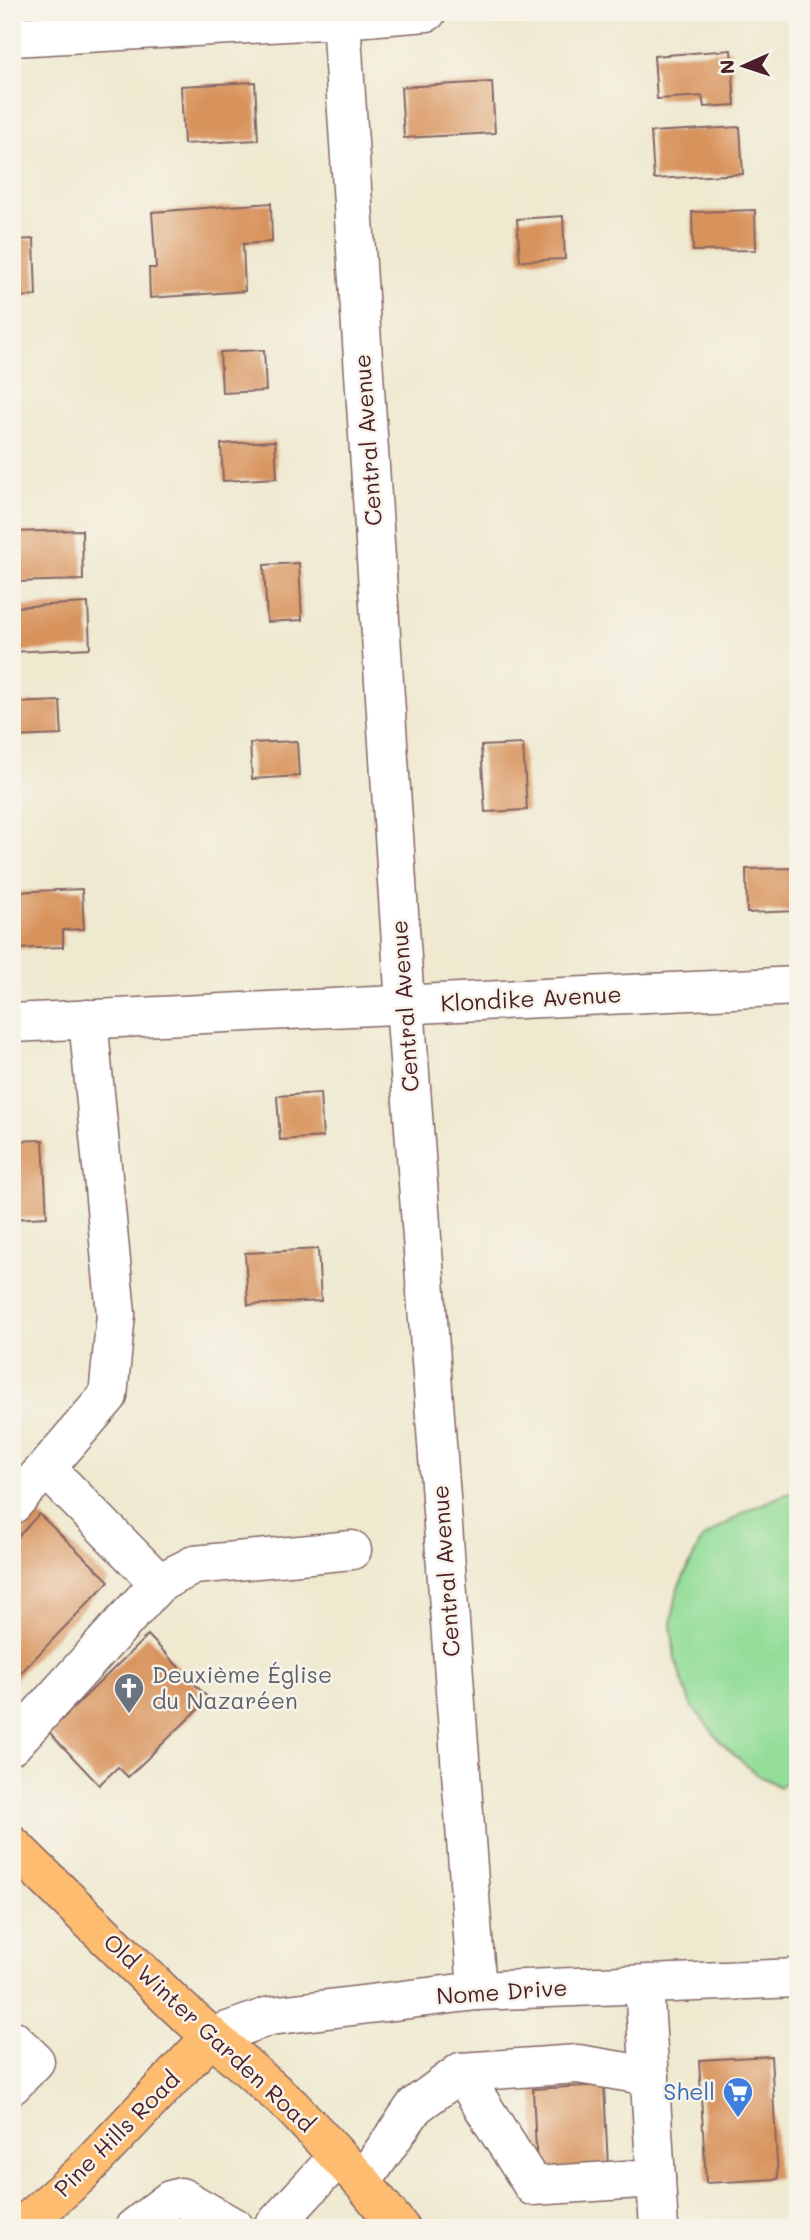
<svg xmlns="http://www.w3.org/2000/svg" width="810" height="2240" font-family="Mali,sans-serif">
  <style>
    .green { fill: #93dd98; stroke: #6e7e62; stroke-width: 2 }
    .building { fill: #d8935c }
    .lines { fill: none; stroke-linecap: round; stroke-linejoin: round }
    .minor-casing { stroke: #846665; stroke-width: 41 }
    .major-casing { stroke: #846665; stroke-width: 41 }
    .minor { stroke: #fff; stroke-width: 38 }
    .major { stroke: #fdbc70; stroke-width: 38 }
    .labels { text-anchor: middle; stroke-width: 5; stroke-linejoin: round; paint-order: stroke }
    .street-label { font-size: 23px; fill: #4a1f2b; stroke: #f7f3e8 }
    .worship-label { font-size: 23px; fill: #5b616d; stroke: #f7f3e8; text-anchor: start }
    .shop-label { font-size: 23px; fill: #366cbe; stroke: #f7f3e8; text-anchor: end }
  </style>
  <rect width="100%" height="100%" fill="#f7f3e8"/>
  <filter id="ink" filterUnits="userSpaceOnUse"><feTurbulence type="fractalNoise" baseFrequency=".0143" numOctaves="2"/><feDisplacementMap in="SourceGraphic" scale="14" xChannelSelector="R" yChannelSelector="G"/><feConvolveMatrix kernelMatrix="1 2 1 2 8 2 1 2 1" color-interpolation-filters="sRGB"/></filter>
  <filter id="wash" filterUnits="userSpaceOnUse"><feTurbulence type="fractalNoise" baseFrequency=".00686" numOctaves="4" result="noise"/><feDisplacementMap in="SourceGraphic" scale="28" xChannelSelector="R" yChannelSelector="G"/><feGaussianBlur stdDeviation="1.57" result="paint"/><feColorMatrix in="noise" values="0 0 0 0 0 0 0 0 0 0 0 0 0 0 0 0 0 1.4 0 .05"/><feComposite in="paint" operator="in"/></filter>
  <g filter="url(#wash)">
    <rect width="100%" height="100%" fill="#efe9d0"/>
    <polygon class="green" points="798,1489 798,1776 780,1787 756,1774 721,1743 690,1703 675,1659 671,1624 678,1588 702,1539 748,1510"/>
    <g id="blocks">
      <g class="building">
        <polygon points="731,50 735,105 704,107 702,96 657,99 654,56"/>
        <polygon points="255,82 258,140 184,144 181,86"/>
        <polygon points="492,82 495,133 404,138 401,87"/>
        <polygon points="740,127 743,174 654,179 651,132"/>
        <polygon points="271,203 272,242 243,244 245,291 150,298 149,268 156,268 152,212"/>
        <polygon points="755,210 756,250 693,251 692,212"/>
        <polygon points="563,216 565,259 520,261 517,219"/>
        <polygon points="34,239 36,296 12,297 12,240"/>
        <polygon points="264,350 266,391 222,393 220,352"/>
        <polygon points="275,441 277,478 223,481 221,444"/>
        <polygon points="82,530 83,580 12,582 12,532"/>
        <polygon points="299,563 302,620 267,622 264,565"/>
        <polygon points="88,603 90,648 12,652 12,607"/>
        <polygon points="60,701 62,735 12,737 12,703"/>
        <polygon points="297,741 299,776 252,779 250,743"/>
        <polygon points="523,744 527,810 485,812 481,746"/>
        <polygon points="798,868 798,911 747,913 746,869"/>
        <polygon points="82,889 84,929 63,930 63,947 12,949 12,892"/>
        <polygon points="320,1093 323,1137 280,1140 277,1096"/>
        <polygon points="43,1140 47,1217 12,1219 12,1141"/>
        <polygon points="318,1249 321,1301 248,1305 245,1253"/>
        <polygon points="39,1514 109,1581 12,1682 12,1543"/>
        <polygon points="148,1635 209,1699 128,1777 118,1767 99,1785 49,1732"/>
        <polygon points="771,2056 778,2179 706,2183 699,2060"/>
        <polygon points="604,2085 608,2167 537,2170 533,2089"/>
        <polygon points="168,2206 191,2228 148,2228"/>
      </g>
    </g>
  </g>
  <g filter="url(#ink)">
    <use href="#blocks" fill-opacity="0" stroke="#846665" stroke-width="2"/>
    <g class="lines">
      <g class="minor-casing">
        <g id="minor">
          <polyline points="341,19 405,1005 477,1991"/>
          <polyline points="12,37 341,19 427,12"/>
          <polyline points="12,1023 798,986"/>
          <polyline points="46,1468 108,1396 116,1314 88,1019"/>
          <polyline points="12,1505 46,1468 159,1583"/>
          <polyline points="12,1745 159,1583 194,1565 352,1550"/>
          <polyline points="644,1985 659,2228"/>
          <polyline points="211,2037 270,2016 477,1991 798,1978"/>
          <polyline points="12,2039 35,2061 12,2085"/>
          <polyline points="461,2072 533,2186 656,2178"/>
          <polyline points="362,2182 415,2106 461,2072 578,2064 650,2076"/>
          <polyline points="134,2228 170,2200 181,2197 235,2228"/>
          <polyline points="272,2228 338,2157"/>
        </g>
      </g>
      <g class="major-casing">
        <g id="major">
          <polyline points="12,1845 178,2007 291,2106 362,2182 400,2228"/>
          <polyline points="20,2228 80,2175 211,2037"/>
        </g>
      </g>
      <use href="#minor" class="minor"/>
      <use href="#major" class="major"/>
    </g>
  </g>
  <defs>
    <g id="church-pin" transform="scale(1.575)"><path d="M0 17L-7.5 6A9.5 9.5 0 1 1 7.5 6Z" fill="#6b7280" stroke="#f7f3e8"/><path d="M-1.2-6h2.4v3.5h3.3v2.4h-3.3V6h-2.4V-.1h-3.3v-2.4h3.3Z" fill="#fff"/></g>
    <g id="supermarket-pin" transform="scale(1.575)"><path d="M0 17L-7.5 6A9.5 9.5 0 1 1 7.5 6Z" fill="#3f7fe0" stroke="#f7f3e8"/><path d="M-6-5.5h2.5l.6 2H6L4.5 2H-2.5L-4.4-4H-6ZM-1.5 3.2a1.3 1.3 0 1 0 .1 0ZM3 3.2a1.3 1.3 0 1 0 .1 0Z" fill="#fff"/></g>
  </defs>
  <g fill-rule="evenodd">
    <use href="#church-pin" x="129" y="1688"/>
    <use href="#supermarket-pin" x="738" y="2092"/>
  </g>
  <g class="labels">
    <g class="street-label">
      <text transform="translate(368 440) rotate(-94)" y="8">Central Avenue</text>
      <text transform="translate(531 999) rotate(-3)" y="8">Klondike Avenue</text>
      <text transform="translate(405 1006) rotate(-94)" y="8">Central Avenue</text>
      <text transform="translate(446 1571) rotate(-94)" y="8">Central Avenue</text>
      <text transform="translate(502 1992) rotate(-4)" y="8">Nome Drive</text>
      <text transform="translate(209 2033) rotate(43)" y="8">Old Winter Garden Road</text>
      <text transform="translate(117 2134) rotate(-45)" y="8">Pine Hills Road</text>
    </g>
    <g class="worship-label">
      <text x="152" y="1683">Deuxième Église<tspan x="152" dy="26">du Nazaréen</tspan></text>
    </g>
    <g class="shop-label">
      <text x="715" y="2100">Shell</text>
    </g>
  </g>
  <rect width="810" height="2240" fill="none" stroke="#f7f3e8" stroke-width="42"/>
  <g transform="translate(744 66) rotate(267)" stroke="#f7f3e8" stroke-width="5" paint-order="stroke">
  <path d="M0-5L12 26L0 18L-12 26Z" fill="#4a1f2b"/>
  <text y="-10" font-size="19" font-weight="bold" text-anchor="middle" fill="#4a1f2b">N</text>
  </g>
</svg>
